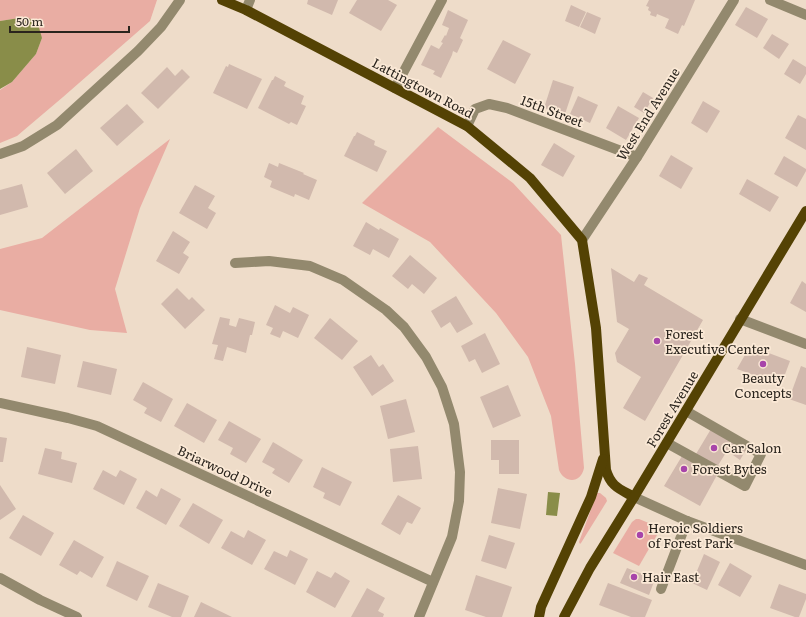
<svg xmlns="http://www.w3.org/2000/svg" width="806" height="617" font-family="Literata,serif">
  <style>
    .green { fill: #e9ada3 }
    .water { fill: #898d49 }
    .building { fill: #d1b9ad }
    .lines { fill: none; stroke-linecap: round; stroke-linejoin: round }
    .minor { stroke: #93896e; stroke-width: 10 }
    .major { stroke: #544204; stroke-width: 10 }
    .poi-dot { fill: #a744aa; stroke: #fbe9d6; stroke-width: 1.5 }
    .labels { text-anchor: middle; stroke-width: 3.5; stroke-linejoin: round; paint-order: stroke }
    .street-label { font-size: 13px; fill: #2a241d; stroke: #fbe9d6 }
    .poi-label { font-size: 13px; fill: #2a241d; stroke: #fbe9d6; text-anchor: start }
  </style>
  <rect width="100%" height="100%" fill="#eedcc9"/>
  <g class="green">
    <polygon points="0,0 157,0 150,21 63,97 17,136 0,143 0,90 12,82 36,54 42,38 29,18 19,18 0,21"/>
    <path d="M438 127 513 183 561 235 575 364 584 468C581 484 564 483 559 470L551 416 528 357 496 313 430 242 362 203Z"/>
    <polygon points="170,139 140,208 115,289 127,333 90,330 0,310 0,249 42,238"/>
    <polygon points="597,493 600,493 606,498 607,501 581,543 580,544 579,542"/>
    <polygon points="636,519 639,519 661,528 639,566 613,553 632,522"/>
  </g>
  <g class="water">
    <polygon points="19,18 29,18 38,24 42,38 36,54 12,82 0,89 0,21"/>
    <polygon points="548,492 560,493 557,516 546,515"/>
  </g>
  <g class="building">
    <polygon points="308,0 338,0 332,15 307,4"/>
    <polygon points="357,0 388,0 397,5 381,31 349,13"/>
    <polygon points="649,0 695,0 684,26 682,25 678,34 665,28 669,19 657,14 656,17 650,15 651,12 648,10 649,7 646,6"/>
    <polygon points="571,5 586,12 579,27 565,21"/>
    <polygon points="746,7 768,19 757,38 735,25"/>
    <polygon points="448,10 468,20 460,38 463,40 457,53 453,51 452,55 441,78 433,74 435,71 421,65 431,45 439,49 443,43 441,42 445,35 446,36 449,28 442,25"/>
    <polygon points="587,12 601,18 595,34 580,27"/>
    <polygon points="772,34 789,44 779,59 763,48"/>
    <polygon points="503,40 531,54 515,84 487,69"/>
    <polygon points="793,59 806,67 806,74 800,84 784,74"/>
    <polygon points="229,64 262,79 247,109 213,93 226,66 228,67"/>
    <polygon points="167,67 175,76 182,69 190,77 158,109 141,93"/>
    <polygon points="275,76 286,82 284,86 304,96 301,104 306,106 297,125 291,122 289,124 258,108 272,80 273,80"/>
    <polygon points="553,80 574,87 565,114 544,108"/>
    <polygon points="643,92 653,98 644,113 634,107"/>
    <polygon points="578,96 598,105 590,123 570,114"/>
    <polygon points="703,101 720,111 707,133 691,123"/>
    <polygon points="127,104 144,122 117,146 100,128"/>
    <polygon points="618,106 639,118 626,140 606,128"/>
    <polygon points="798,115 806,119 806,150 785,138"/>
    <polygon points="357,132 375,141 374,145 387,151 377,172 344,156 354,136 355,136"/>
    <polygon points="554,143 575,156 563,177 541,165"/>
    <polygon points="76,149 93,171 65,194 47,173"/>
    <polygon points="671,155 693,168 681,189 659,176"/>
    <polygon points="784,156 806,169 806,171 797,187 774,174"/>
    <polygon points="269,163 278,167 279,163 304,173 303,174 317,180 309,200 295,194 294,197 270,187 272,181 264,177"/>
    <polygon points="747,179 779,197 770,212 739,194"/>
    <polygon points="22,184 28,207 0,215 0,190"/>
    <polygon points="195,185 215,196 208,208 216,213 207,229 179,213"/>
    <polygon points="366,222 379,230 380,228 399,239 389,258 373,249 370,255 353,246"/>
    <polygon points="173,231 190,242 183,253 189,257 179,274 156,261"/>
    <polygon points="410,255 437,278 424,294 412,284 408,289 392,276"/>
    <polygon points="611,268 634,282 639,274 648,278 644,285 703,320 645,421 623,408 641,377 617,362 615,353 629,329 617,322"/>
    <polygon points="802,281 806,284 806,312 790,303"/>
    <polygon points="177,288 189,300 192,297 205,310 185,329 161,304"/>
    <polygon points="456,296 473,324 457,333 450,322 441,328 431,311"/>
    <polygon points="275,305 290,313 293,307 309,315 298,338 283,331 280,338 270,334 273,328 266,325"/>
    <polygon points="220,317 230,319 229,325 236,327 239,318 255,322 252,335 250,335 246,353 227,347 223,361 214,359 218,345 212,344"/>
    <polygon points="330,318 358,341 342,360 314,338"/>
    <polygon points="485,333 500,364 482,373 475,359 469,362 461,346"/>
    <polygon points="750,346 790,361 781,385 737,369"/>
    <polygon points="27,347 61,355 55,384 21,377"/>
    <polygon points="371,355 379,367 383,364 394,381 372,396 353,367"/>
    <polygon points="83,361 117,369 111,395 77,387"/>
    <polygon points="801,366 806,368 806,405 789,399"/>
    <polygon points="143,382 173,399 161,422 144,413 147,408 133,400"/>
    <polygon points="508,385 521,416 493,428 480,397"/>
    <polygon points="406,399 415,432 388,439 380,406"/>
    <polygon points="187,403 217,420 204,443 174,426"/>
    <polygon points="229,421 261,439 246,463 230,454 233,448 218,440"/>
    <polygon points="711,429 746,450 740,460 727,451 717,467 696,454"/>
    <polygon points="0,437 7,438 3,462 0,462"/>
    <polygon points="491,440 519,440 519,474 499,474 499,460 491,460"/>
    <polygon points="273,442 303,460 289,483 272,473 275,469 262,462"/>
    <polygon points="418,446 422,479 393,482 390,449"/>
    <polygon points="45,448 62,452 61,459 77,463 72,483 38,474"/>
    <polygon points="682,456 717,475 700,506 664,486"/>
    <polygon points="322,467 352,482 340,506 323,498 325,493 313,487"/>
    <polygon points="103,470 116,477 120,470 137,479 124,505 93,489"/>
    <polygon points="0,485 16,509 0,520"/>
    <polygon points="161,488 181,499 166,525 136,508 146,490 157,497"/>
    <polygon points="498,488 527,494 520,529 491,523"/>
    <polygon points="398,495 421,508 412,524 407,522 400,535 381,524"/>
    <polygon points="193,503 223,520 209,544 179,526"/>
    <polygon points="23,515 54,533 41,556 9,538"/>
    <polygon points="248,530 266,540 252,565 221,548 231,531 244,538"/>
    <polygon points="489,535 515,543 506,569 481,561"/>
    <polygon points="74,540 104,557 92,578 80,571 77,575 59,565"/>
    <polygon points="290,550 308,559 295,585 264,569 274,551 287,557"/>
    <polygon points="704,554 720,562 707,590 692,583"/>
    <polygon points="117,561 149,576 137,601 106,586"/>
    <polygon points="730,563 752,576 740,597 718,585"/>
    <polygon points="627,568 655,579 649,595 620,583"/>
    <polygon points="317,571 331,578 335,572 350,581 335,608 306,592"/>
    <polygon points="476,575 512,587 502,617 486,617 465,610"/>
    <polygon points="158,583 189,596 181,617 172,617 148,607"/>
    <polygon points="608,583 652,600 645,617 631,617 599,605"/>
    <polygon points="779,584 806,594 806,599 799,617 795,617 770,608"/>
    <polygon points="367,588 385,598 378,611 384,614 383,617 351,617"/>
    <polygon points="201,602 232,617 194,617"/>
  </g>
  <g class="lines">
    <g class="minor">
      <polyline points="770,0 806,15"/>
      <polyline points="246,10 250,0"/>
      <polyline points="395,88 442,0"/>
      <polyline points="467,126 475,109 489,104 507,108 637,157"/>
      <polyline points="0,154 23,146 57,125 138,51 161,27 180,0"/>
      <polyline points="582,240 637,157 734,0"/>
      <polyline points="235,263 269,261 310,266 343,280 386,310 404,327 426,357 442,387 454,424 460,472 459,501 452,537 419,617"/>
      <polyline points="740,319 806,344"/>
      <polyline points="0,403 68,418 97,426 433,582"/>
      <polyline points="667,443 745,486 761,454 686,411"/>
      <polyline points="634,497 687,521 806,565"/>
      <polyline points="0,578 40,600 77,617"/>
      <polyline points="661,589 687,521"/>
    </g>
    <g class="major">
      <path d="M222 0 246 10 467 126 530 178 582 240 596 328 606 470C611 487 620 489 634 497L590 568 564 617"/>
      <polyline points="634,497 806,211"/>
      <polyline points="539,617 541,607 591,497 603,459"/>
    </g>
  </g>
  <g class="poi-dot">
    <circle cx="657" cy="341" r="4"/>
    <circle cx="763" cy="364" r="4"/>
    <circle cx="714" cy="448" r="4"/>
    <circle cx="684" cy="469" r="4"/>
    <circle cx="640" cy="535" r="4"/>
    <circle cx="634" cy="577" r="4"/>
  </g>
  <g class="labels">
    <g class="street-label">
      <text transform="translate(423 88) rotate(28)" y="5">Lattingtown Road</text>
      <text transform="translate(552 111) rotate(21)" y="5">15th Street</text>
      <text transform="translate(648 114) rotate(-58)" y="5">West End Avenue</text>
      <text transform="translate(672 409) rotate(-59)" y="5">Forest Avenue</text>
      <text transform="translate(225 471) rotate(25)" y="5">Briarwood Drive</text>
    </g>
    <g class="poi-label">
      <text x="665" y="339">Forest<tspan x="665" dy="15">Executive Center</tspan></text>
      <text x="763" y="383" text-anchor="middle">Beauty<tspan x="763" dy="15">Concepts</tspan></text>
      <text x="722" y="453">Car Salon</text>
      <text x="692" y="474">Forest Bytes</text>
      <text x="648" y="533">Heroic Soldiers<tspan x="648" dy="15">of Forest Park</tspan></text>
      <text x="642" y="582">Hair East</text>
    </g>
  </g>
  <path d="M10 26v6h119v-6" fill="none" stroke="#2a241d" stroke-width="2"/>
  <text x="16" y="26" font-size="12" fill="#2a241d" stroke="#fbe9d6" stroke-width="3" paint-order="stroke">50 m</text>
</svg>
